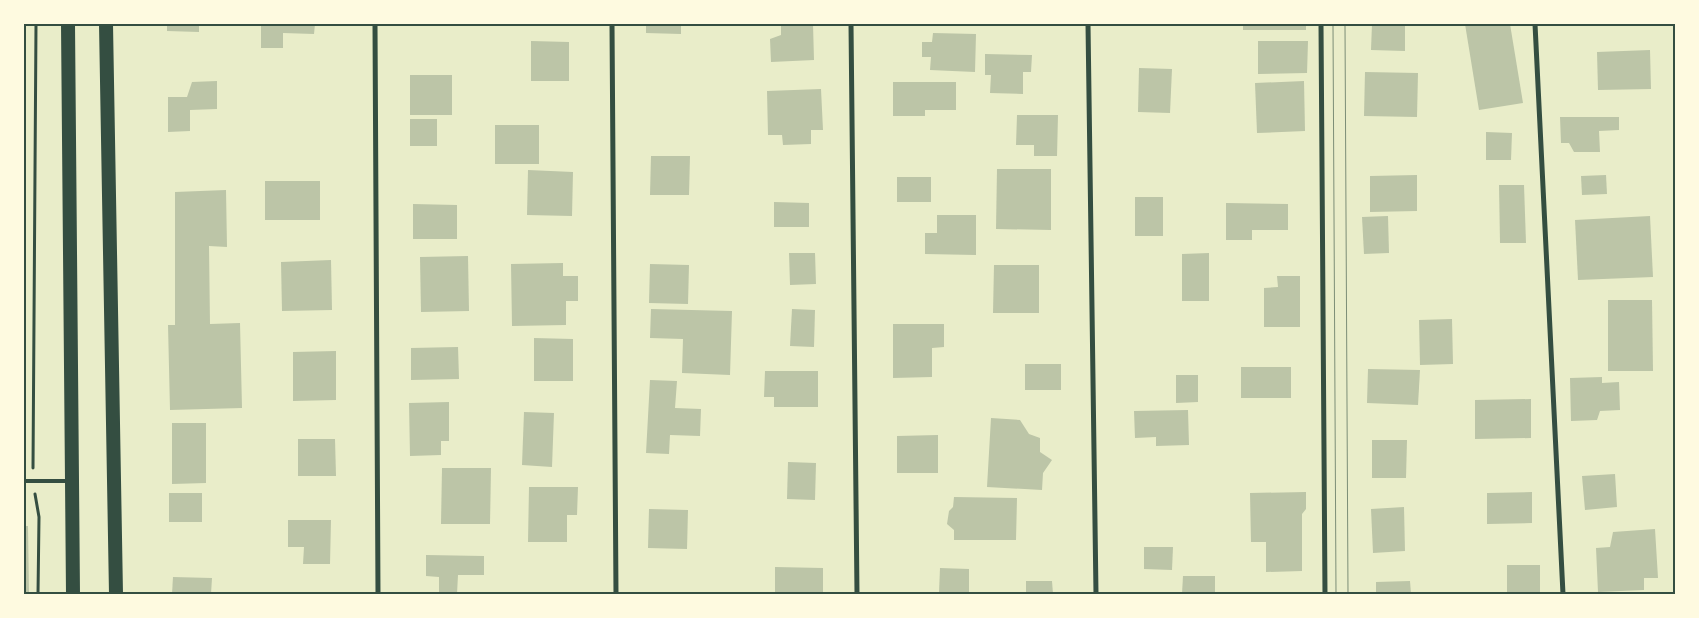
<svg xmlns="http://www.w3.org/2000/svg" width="1699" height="618" font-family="Overpass,sans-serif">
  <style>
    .building { fill: #bcc5a7 }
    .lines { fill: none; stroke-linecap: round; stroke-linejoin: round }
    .path { stroke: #344e41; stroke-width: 3 }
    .service { stroke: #344e41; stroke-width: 4 }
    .minor { stroke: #344e41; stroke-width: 5 }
    .trunk { stroke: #344e41; stroke-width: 14 }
    .tram { stroke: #7c8e77; stroke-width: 1 }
    .neatline { fill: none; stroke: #344e41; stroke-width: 2 }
  </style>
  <rect width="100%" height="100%" fill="#e9edc9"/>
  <g class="building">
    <polygon points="167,24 199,24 199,32 167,31"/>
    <polygon points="261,24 315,24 314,34 283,33 283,48 261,48"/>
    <polygon points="646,24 681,24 681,34 646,33"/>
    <polygon points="781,24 813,24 814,60 771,62 770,39 781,35"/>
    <rect x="1243" y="24" width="63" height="6"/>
    <polygon points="1372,24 1405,24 1405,51 1371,50"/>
    <polygon points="1465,24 1510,24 1523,103 1479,110"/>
    <polygon points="933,33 976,34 975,72 930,70 931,57 922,57 922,42 932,42"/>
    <polygon points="531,41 569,42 569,81 531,81"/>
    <polygon points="1258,41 1308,41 1307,73 1258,74"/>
    <polygon points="1650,50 1651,89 1598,90 1597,52"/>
    <polygon points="985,54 1032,55 1031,72 1023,72 1023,94 990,93 991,75 985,75"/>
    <polygon points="1139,68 1172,69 1170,113 1138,112"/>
    <polygon points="1365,72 1418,73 1417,117 1364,116"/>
    <rect x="410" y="75" width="42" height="40"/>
    <polygon points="217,81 217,109 190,110 190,131 168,132 168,97 187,97 192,82"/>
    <polygon points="1304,81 1305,131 1257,133 1255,83"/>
    <polygon points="893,82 956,82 956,110 925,110 925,116 893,116"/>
    <polygon points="821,89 823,130 811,130 811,144 783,145 782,135 768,135 767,91"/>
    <polygon points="1017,115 1058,115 1057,156 1034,156 1034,145 1016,145"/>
    <polygon points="1560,117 1619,117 1619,130 1599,131 1600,152 1574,152 1569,143 1561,143"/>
    <rect x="410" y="119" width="27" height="27"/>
    <rect x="495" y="125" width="44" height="39"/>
    <polygon points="1486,132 1512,133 1511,160 1486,160"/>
    <polygon points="651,156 690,156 689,195 650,195"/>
    <polygon points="997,169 1051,169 1051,230 996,229"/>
    <polygon points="528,170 573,172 572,216 527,215"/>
    <polygon points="1417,175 1417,211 1370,212 1370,176"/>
    <polygon points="1606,175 1607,194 1582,195 1581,176"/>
    <rect x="897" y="177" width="34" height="25"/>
    <rect x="265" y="181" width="55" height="39"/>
    <polygon points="1499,185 1524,185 1526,243 1500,243"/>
    <polygon points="226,190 227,247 209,246 210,324 240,323 242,408 170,410 168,325 175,325 175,192"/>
    <rect x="1135" y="197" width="28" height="39"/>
    <polygon points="774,202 809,203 809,227 774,227"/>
    <polygon points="1226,203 1288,204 1288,230 1252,230 1252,240 1226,240"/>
    <polygon points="413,204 457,205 457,239 413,239"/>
    <polygon points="937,215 976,215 976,255 925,254 925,233 937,233"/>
    <polygon points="1388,216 1389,253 1364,254 1362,217"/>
    <polygon points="1650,216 1653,277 1578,280 1575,220"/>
    <polygon points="789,253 815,253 816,284 790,285"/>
    <polygon points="1209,253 1209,301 1182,301 1182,254"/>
    <polygon points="468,256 469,311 421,312 420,257"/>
    <polygon points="331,260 332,310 282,311 281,262"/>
    <polygon points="563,263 563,276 578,276 578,301 566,301 566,325 512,326 511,264"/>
    <polygon points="650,264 689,265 688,304 649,303"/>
    <polygon points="994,265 1039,265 1039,313 993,313"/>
    <polygon points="1277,276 1300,276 1300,327 1264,327 1264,288 1278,287"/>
    <polygon points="1608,300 1652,300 1653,371 1608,371"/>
    <polygon points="651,309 732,311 730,375 682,373 683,339 650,338"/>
    <polygon points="792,309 815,310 814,347 790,346"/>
    <polygon points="1452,319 1453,364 1420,365 1419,320"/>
    <polygon points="893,324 944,324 944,347 932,348 932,377 893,378"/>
    <polygon points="534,338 573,339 573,381 534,381"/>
    <polygon points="458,347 459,379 411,380 411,348"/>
    <polygon points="336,351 336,400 293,401 293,352"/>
    <rect x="1025" y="364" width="36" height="26"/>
    <rect x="1241" y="367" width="50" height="31"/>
    <polygon points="1368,369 1420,370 1418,405 1367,403"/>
    <polygon points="765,371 818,371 818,407 774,407 774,397 764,397"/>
    <polygon points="1176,375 1198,375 1198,402 1176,403"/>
    <polygon points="1602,377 1602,383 1619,382 1620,410 1600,411 1597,420 1571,421 1570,378"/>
    <polygon points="650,380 677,381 675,408 701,409 700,436 670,435 669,454 646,453"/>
    <polygon points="1531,399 1531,438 1475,439 1475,400"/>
    <polygon points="449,402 449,441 441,441 441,455 410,456 409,403"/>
    <polygon points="1188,410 1189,445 1156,446 1156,437 1135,438 1134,411"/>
    <polygon points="524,412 554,413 552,467 522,465"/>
    <polygon points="991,418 1020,420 1029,434 1040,438 1040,452 1052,460 1043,473 1042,490 987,487"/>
    <polygon points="172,423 206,423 206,483 172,484"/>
    <polygon points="938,435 938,473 897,473 897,436"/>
    <polygon points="298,439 335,439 336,476 298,476"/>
    <polygon points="1372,440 1407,440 1406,478 1372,478"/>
    <polygon points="788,462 816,463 815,500 787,499"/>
    <polygon points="442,468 491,468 490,524 441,524"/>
    <polygon points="1615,474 1617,507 1585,510 1582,476"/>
    <polygon points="529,487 578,487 577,515 567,515 567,542 528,542"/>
    <polygon points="1306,492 1306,509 1302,514 1302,571 1266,572 1266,542 1251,542 1250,493"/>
    <polygon points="1532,492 1532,523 1487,524 1487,493"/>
    <rect x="169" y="493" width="33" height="29"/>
    <polygon points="954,497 1017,498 1016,540 954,540 954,530 947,524 949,511 953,507"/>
    <polygon points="1404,507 1405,551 1373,553 1371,509"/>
    <polygon points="649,509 688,510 687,549 648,548"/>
    <polygon points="288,520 331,520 330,564 303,564 304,547 288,547"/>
    <polygon points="24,526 28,526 29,594 24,594"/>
    <polygon points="1655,529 1658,578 1644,578 1644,590 1598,592 1596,548 1610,547 1613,532"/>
    <polygon points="1144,547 1173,547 1172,570 1144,569"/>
    <polygon points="426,555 484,556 484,575 458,575 457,594 439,594 439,577 426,576"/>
    <rect x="1507" y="565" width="33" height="29"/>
    <polygon points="775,567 823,568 823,594 775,594"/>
    <polygon points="940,568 969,569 969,593 939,593"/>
    <polygon points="1183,576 1215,576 1215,594 1182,594"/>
    <polygon points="173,577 212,578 211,594 172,594"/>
    <polygon points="1026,581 1052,581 1053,594 1026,594"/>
    <polygon points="1410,581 1411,594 1376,594 1376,582"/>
  </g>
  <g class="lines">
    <g class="path">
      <polyline points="33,468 36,24"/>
      <polyline points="35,494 39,517 38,594"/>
    </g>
    <polyline class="service" points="24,481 69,481"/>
    <g class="minor">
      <polyline points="375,24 378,594"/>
      <polyline points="612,24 616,594"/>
      <polyline points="851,24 857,594"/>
      <polyline points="1088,24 1096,594"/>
      <polyline points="1321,24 1325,594"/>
      <polyline points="1535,24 1563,594"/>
    </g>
    <g class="trunk">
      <polyline points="68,24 73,594"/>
      <polyline points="106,24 116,594"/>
    </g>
    <g class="tram">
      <polyline points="1333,24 1336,594"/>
      <polyline points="1345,24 1348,594"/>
    </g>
  </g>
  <rect width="1699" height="618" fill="none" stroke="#fefae0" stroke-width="50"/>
  <rect x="25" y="25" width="1649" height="568" class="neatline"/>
</svg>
